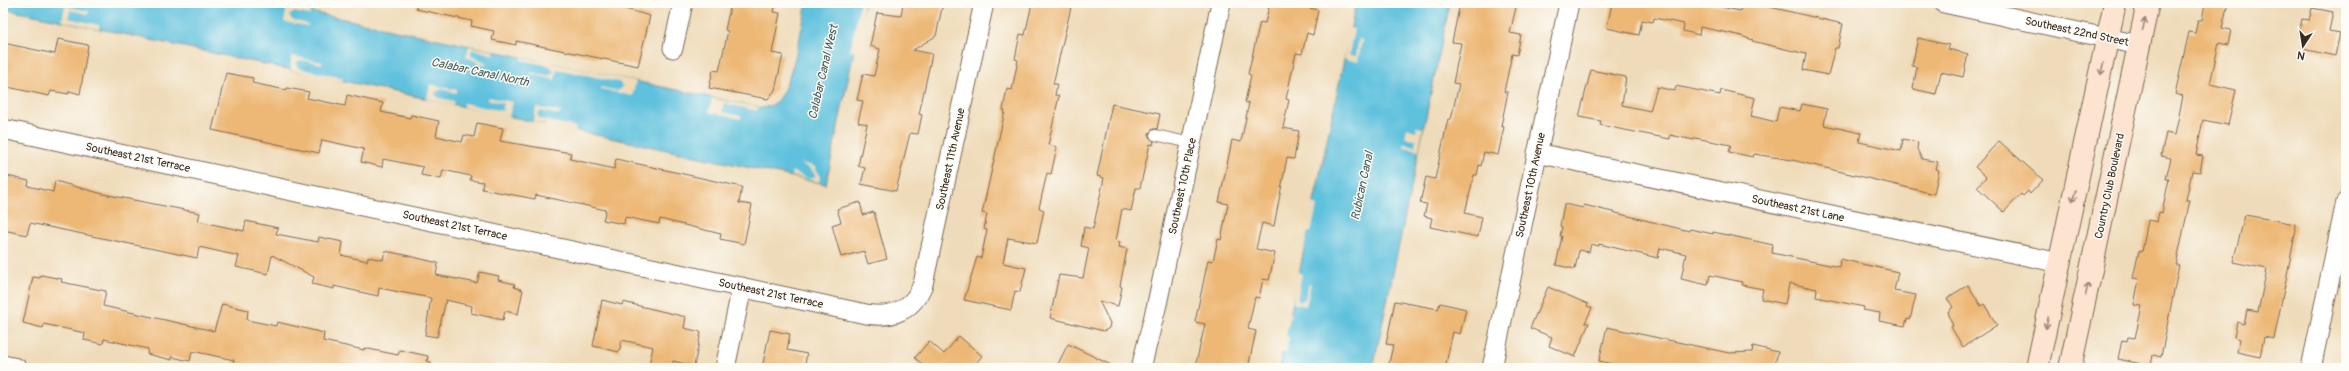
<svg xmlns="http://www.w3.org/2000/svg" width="2349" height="371" font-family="Pangolin,sans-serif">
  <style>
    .water { fill: #5fc1dd; stroke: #4d767e }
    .pier { fill: #efdbb9 }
    .building { fill: #edb876 }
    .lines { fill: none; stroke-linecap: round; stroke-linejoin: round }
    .service-casing { stroke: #7a6854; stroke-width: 12 }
    .minor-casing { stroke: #7a6854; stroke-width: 21 }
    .secondary-casing { stroke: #7a6854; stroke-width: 24 }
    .service { stroke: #fff; stroke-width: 10 }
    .minor { stroke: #fff; stroke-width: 19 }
    .secondary { stroke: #fde4d0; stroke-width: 22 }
    .oneway { stroke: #9c8777 }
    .labels { text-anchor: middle; stroke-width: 3; stroke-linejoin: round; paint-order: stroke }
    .street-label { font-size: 11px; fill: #3b2a1e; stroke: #fdfcf7 }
    .water-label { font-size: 12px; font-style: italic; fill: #485f61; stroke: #fdfcf7 }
  </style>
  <rect width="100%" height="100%" fill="#fdfcf7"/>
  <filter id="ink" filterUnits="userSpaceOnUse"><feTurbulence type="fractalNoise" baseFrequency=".025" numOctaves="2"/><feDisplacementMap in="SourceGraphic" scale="8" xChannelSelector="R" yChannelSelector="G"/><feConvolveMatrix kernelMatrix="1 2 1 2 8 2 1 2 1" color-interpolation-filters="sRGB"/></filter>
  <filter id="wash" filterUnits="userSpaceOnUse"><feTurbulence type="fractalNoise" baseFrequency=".012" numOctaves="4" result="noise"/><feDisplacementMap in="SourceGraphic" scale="16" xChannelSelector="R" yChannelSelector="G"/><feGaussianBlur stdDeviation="0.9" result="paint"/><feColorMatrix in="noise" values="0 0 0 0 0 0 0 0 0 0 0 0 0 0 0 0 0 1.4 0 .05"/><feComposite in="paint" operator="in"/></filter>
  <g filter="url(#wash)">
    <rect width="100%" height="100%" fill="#efdbb9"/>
    <g class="water">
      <path d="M3 3H269L761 108C766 107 772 106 775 103 792 87 802 26 807 3H864L826 184 39 16 3 9Z"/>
      <polygon points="1356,3 1450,3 1373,368 1279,368"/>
    </g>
    <g class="pier">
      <polygon points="860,3 864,3 856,52 850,51"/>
      <polygon points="65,6 89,11 88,14 70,10 68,18 99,25 99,29 62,21"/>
      <polygon points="287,7 311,10 310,15 294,12 289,15 292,20 308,24 308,26 284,22"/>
      <polygon points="1349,28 1354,29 1349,55 1356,56 1359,39 1362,40 1358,62 1344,59"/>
      <polygon points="469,46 494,51 494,55 474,49 471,50 471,55 487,63 486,65 466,57"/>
      <polygon points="291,56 322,62 322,64 301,60 297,61 296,65 299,68 343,78 342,81 304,75 304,73 291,70"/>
      <polygon points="522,57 537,60 538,58 552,61 552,63 636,81 632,96 601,89 601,87 618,91 623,87 619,82 557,69 555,80 531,74 531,72 548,76 554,72 550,66 521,60"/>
      <polygon points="430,84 457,90 456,93 441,89 434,93 439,98 454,101 453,105 427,99"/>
      <polygon points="488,97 512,102 509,117 484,114 485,112 463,107 463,103 502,111 504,103 488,100"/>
      <polygon points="712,98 758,107 757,111 724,103 722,112 741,116 741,119 709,112"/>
      <polygon points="536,107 561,112 560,115 541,111 537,114 540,119 576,127 575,131 546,126 546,124 533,122"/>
      <polygon points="1416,127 1423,128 1419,150 1404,147 1404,144 1415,146 1416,139 1405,138 1407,128 1417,132"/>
      <polygon points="799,163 814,166 820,177 819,182 791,176 792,171 808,179 816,177 812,170"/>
      <polygon points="1311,204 1317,206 1311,232 1308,232 1304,250 1302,250"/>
      <polygon points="1297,272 1302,274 1297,298 1300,302 1305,299 1309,283 1311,284 1306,306 1293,303"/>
      <polygon points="1289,314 1291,314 1286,336 1289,337 1286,353 1280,352"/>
    </g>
    <g id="blocks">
      <g class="building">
        <polygon points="417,3 623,3 622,8 650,16 638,66 516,41 516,45 492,40 494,31 471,26 472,21 416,9"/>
        <polygon points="731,3 776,3 774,12 780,13 772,53 783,55 775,90 768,99 709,88 713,70 719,71 728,31 725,30"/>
        <polygon points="903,3 943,3 936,36 913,50 932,54 919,114 922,115 918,134 910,133 896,191 861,184 865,168 858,166 867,124 858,122 863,101 857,100 863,74 874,76 880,49 870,46 877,13 901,16"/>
        <polygon points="1032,3 1072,3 1053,84 1057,84 1055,95 1059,96 1048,145 1057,147 1051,174 1047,173 1039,208 1044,210 1037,243 1008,238 1003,263 1026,268 1020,292 1015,291 1011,310 964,300 977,257 981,258 987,230 984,229 987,214 982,213 1005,111 1003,110 1007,89 1012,90 1018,60 1015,59 1020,34 1025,35"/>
        <polygon points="1270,3 1289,3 1318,10 1313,35 1307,33 1302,54 1296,53 1286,99 1289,100 1283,128 1299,131 1294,159 1287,158 1274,226 1262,223 1256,249 1275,253 1269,280 1263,279 1259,298 1255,297 1248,329 1256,331 1248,368 1195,368 1205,324 1195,322 1208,260 1213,261 1218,239 1221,240 1228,204 1219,202 1227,165 1232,140 1241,142 1249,103 1245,102 1251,75 1248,74 1260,22 1265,23"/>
        <polygon points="1460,3 1517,3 1510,33 1521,35 1517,55 1512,54 1504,92 1508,92 1501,126 1504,127 1498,155 1484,152 1481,166 1479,165 1477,175 1474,175 1465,213 1482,217 1478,237 1430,227 1432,218 1424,216 1427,204 1420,203 1426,177 1435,179 1448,119 1451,119 1459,84 1453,83 1461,43 1452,42"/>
        <polygon points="1612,3 1703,3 1740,11 1741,3 1760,7 1761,5 1843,24 1838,48 1835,48 1828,75 1803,70 1806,54 1752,41 1753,40 1738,35 1700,27 1699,35 1683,31 1684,24 1654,18 1653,22 1642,20 1639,35 1607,28"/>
        <polygon points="2205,3 2228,3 2222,28 2231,30 2228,45 2219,43 2210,84 2236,90 2228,125 2203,120 2196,155 2203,156 2200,172 2192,171 2186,200 2190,200 2176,265 2179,265 2161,357 2153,355 2151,366 2118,359 2122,340 2127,341 2128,337 2135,338 2142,306 2134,305 2139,279 2133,278 2139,251 2142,252 2148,220 2157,222 2159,212 2162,213 2169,179 2166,179 2171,158 2161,156 2166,133 2175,135 2183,96 2175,94 2189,32 2195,33 2198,20 2202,20"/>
        <polygon points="2312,8 2333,12 2329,31 2340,33 2335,56 2303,49 2306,35 2299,33 2302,19 2309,20"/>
        <polygon points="1918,38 1949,45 1948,49 1968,54 1963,77 1941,72 1936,94 1913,89 1917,67 1912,66"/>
        <polygon points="58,39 88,45 80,94 69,91 69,94 51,91 49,96 3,86 3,43 55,54"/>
        <polygon points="1591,70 1626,77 1622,105 1650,111 1657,87 1675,91 1676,86 1720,95 1721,90 1755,98 1751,116 1776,122 1779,107 1800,111 1802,104 1827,109 1824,125 1861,133 1859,142 1901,151 1903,139 1918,142 1917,149 1922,159 1938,162 1936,169 1939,170 1934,194 1792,160 1754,154 1753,157 1729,152 1731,145 1695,138 1694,140 1670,135 1670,139 1600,125 1601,121 1579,117"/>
        <polygon points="226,73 253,78 252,83 286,90 287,88 309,92 307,98 345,106 347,95 383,103 381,112 410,118 411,115 439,121 436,136 462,142 464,135 474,137 477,123 503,128 500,141 571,153 570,159 614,169 616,159 742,187 739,203 752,205 744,244 720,239 721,234 660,219 659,224 625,217 624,224 603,220 606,210 536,195 535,199 482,189 483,182 470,180 471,176 443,170 441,179 421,175 423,167 383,159 382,167 361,162 364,149 322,140 319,153 212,130"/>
        <polygon points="1112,104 1160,114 1157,129 1153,129 1149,133 1149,137 1154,141 1153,145 1150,144 1140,188 1136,188 1131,211 1122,209 1116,241 1120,242 1119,247 1127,249 1120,286 1122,287 1118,306 1099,301 1110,323 1109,328 1104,331 1050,318 1059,275 1083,278 1089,248 1081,246 1084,227 1093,229 1096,215 1104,178 1097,176"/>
        <polygon points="1999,141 2043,180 2030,194 2028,191 2023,196 2021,194 2004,212 1977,187 1986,177 1975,167"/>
        <polygon points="3,175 29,181 28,186 53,192 55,181 103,194 200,213 198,221 244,231 246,221 278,228 276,234 318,242 319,237 343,242 341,255 367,261 368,257 383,260 385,251 405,255 438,263 436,275 477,283 480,272 499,276 498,280 515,284 514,287 523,290 518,314 505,311 503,320 471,313 472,306 446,300 437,337 425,335 431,298 379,288 378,296 334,286 334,289 312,284 314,277 272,255 268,274 236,267 239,256 199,247 197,258 30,223 27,235 3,230"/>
        <polygon points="860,202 863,215 874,212 887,259 868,264 864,251 841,257 832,225 841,222 837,209"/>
        <polygon points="1564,204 1583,208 1584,205 1689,231 1690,229 1713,234 1713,232 1737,237 1773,245 1772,253 1839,267 1840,259 1898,272 1894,291 1916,295 1910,320 1907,319 1905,326 1879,321 1880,313 1863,310 1864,307 1816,297 1817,289 1793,284 1789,284 1785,304 1761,299 1763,289 1742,285 1742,282 1710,275 1708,285 1681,279 1686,254 1660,248 1658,258 1599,244 1599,246 1591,244 1589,252 1579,250 1575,269 1556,265 1562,236 1560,236 1562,227 1560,226"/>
        <polygon points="2245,215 2295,224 2296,230 2274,339 2264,337 2260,357 2237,352 2240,339 2234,337 2237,322 2244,324 2247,310 2258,312 2267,269 2233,262"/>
        <polygon points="41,275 62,279 61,282 106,291 103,306 214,331 222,304 248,310 247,320 276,326 277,322 324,333 323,341 364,350 364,348 398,355 400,350 428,356 427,361 431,362 430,368 232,368 234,360 192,351 190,361 172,357 172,360 147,354 148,349 104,339 103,344 84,340 85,333 44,324 43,328 23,323 33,277 40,278"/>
        <polygon points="1968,285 1981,306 1984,304 1997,325 1963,347 1951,327 1953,326 1948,312 1953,307 1947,298"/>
        <polygon points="1548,287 1588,304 1587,306 1592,308 1585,323 1589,323 1575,357 1549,346 1552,337 1530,328"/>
        <polygon points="602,300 622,305 623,302 686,317 684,328 701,332 694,366 673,361 672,368 649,365 653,347 622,340 619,352 593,346"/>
        <polygon points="1395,301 1438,309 1440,303 1466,309 1460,334 1453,332 1445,368 1388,368 1393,345 1386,344"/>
        <polygon points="1607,327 1729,353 1752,352 1753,346 1778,352 1774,368 1630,368 1599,361"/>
        <polygon points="770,330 790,334 787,350 807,354 804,368 762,368"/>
        <polygon points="959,336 982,356 972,368 927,368 915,358 929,341 944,354"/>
        <polygon points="1068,344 1117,368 1056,368"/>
      </g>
    </g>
  </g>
  <g filter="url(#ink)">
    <use href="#blocks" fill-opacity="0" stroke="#7a6854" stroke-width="1"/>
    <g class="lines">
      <g class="service-casing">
        <polyline id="service" points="1155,135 1191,143"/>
      </g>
      <g class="minor-casing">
        <g id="minor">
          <polyline points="1944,3 2139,45"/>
          <polyline points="673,48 683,3"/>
          <path d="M3 129 866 314C893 319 913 310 923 284L984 3"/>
          <polyline points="1537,153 2060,263"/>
          <polyline points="3,365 17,368"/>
          <polyline points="725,368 742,287"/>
          <polyline points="1141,368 1157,304 1221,3"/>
          <polyline points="1492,368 1569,3"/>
          <polyline points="2311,368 2346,202"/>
        </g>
      </g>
      <g class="secondary-casing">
        <g id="secondary">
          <polyline points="2037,368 2115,3"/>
          <polyline points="2070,368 2148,3"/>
        </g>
      </g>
      <use href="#service" class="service"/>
      <use href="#minor" class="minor"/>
      <use href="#secondary" class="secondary"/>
    </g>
    <defs><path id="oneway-shaft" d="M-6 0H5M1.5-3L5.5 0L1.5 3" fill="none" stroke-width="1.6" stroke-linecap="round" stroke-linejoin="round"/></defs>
    <g class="oneway">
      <use href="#oneway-shaft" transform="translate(2144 24) rotate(-78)"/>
      <use href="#oneway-shaft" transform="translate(2102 69) rotate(102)"/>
      <use href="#oneway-shaft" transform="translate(2074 196) rotate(102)"/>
      <use href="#oneway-shaft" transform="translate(2087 289) rotate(-78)"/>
      <use href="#oneway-shaft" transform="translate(2047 323) rotate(102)"/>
    </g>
  </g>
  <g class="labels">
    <g class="street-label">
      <text transform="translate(2077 31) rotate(12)" y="4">Southeast 22nd Street</text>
      <text transform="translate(138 157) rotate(12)" y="4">Southeast 21st Terrace</text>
      <text transform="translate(950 159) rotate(-78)" y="4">Southeast 11th Avenue</text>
      <text transform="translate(1530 185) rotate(-78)" y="4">Southeast 10th Avenue</text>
      <text transform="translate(1182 186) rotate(-78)" y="4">Southeast 10th Place</text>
      <text transform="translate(2109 186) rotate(-78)" y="4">Country Club Boulevard</text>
      <text transform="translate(1798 208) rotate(12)" y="4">Southeast 21st Lane</text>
      <text transform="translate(455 225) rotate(12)" y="4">Southeast 21st Terrace</text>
      <text transform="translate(771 293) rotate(12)" y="4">Southeast 21st Terrace</text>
    </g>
    <g class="water-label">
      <text transform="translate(480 72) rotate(12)" y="4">Calabar Canal North</text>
      <text transform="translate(823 72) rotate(-77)" y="4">Calabar Canal West</text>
      <text transform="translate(1362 186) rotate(-78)" y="4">Rubican Canal</text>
    </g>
  </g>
  <rect width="2349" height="371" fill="none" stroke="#fdfcf7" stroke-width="16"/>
  <g transform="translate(2303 46) rotate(192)" stroke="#fdfcf7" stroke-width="3" paint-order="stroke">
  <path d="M0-3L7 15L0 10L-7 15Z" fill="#3b2a1e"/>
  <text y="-6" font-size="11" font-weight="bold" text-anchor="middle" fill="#3b2a1e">N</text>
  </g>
</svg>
